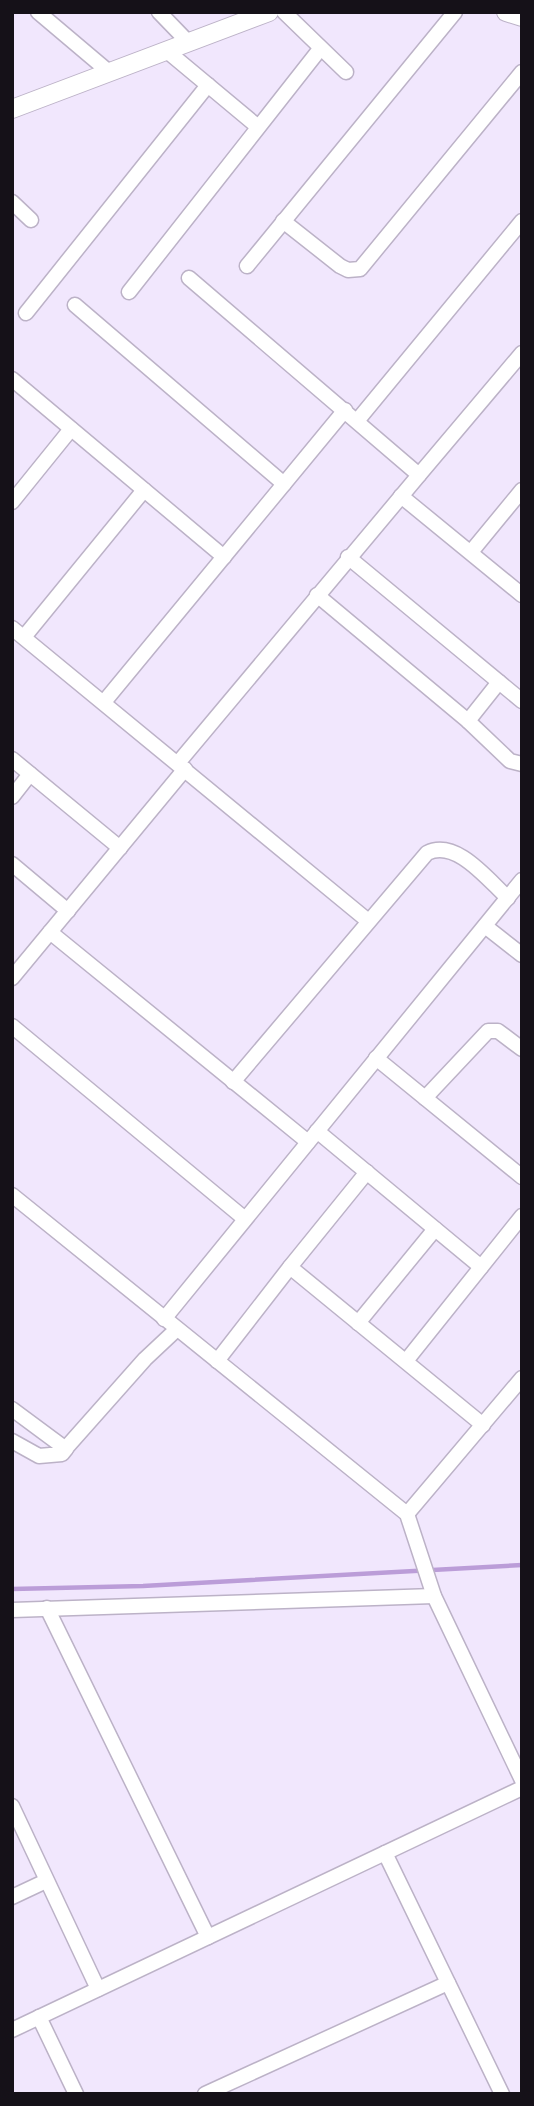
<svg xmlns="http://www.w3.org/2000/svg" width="534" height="2106" font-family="'Noto Serif',serif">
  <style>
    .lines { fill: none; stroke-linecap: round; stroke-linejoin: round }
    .stream { stroke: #bb9dd8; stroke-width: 4.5 }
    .minor-casing { stroke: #bcb2c7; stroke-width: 17 }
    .tertiary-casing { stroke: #bcb2c7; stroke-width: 20 }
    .minor { stroke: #fff; stroke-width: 14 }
    .tertiary { stroke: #fff; stroke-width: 18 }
  </style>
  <rect width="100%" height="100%" fill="#f1e7fd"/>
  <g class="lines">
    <polyline class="stream" points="12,1589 143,1586 522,1565"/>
    <g class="minor-casing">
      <g id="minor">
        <polyline points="38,12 109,72"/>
        <polyline points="159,12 188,42"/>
        <polyline points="284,12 346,72"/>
        <polyline points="167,51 257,126"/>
        <polyline points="12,202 31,220"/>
        <polyline points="283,221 340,266 348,270 360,269 522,72"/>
        <polyline points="247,266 455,12"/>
        <polyline points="129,292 320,49"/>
        <polyline points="75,305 284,484"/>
        <polyline points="26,313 208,85"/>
        <polyline points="12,379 224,557"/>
        <polyline points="357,421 522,221"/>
        <polyline points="419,475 522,353"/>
        <polyline points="401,496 522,595"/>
        <polyline points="12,502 71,429"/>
        <polyline points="471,552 522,490"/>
        <polyline points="348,557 522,701"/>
        <polyline points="317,595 468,721 510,761 522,764"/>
        <polyline points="12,628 367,920"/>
        <polyline points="24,637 144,490"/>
        <polyline points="104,702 345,410"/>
        <polyline points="468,721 499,682"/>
        <polyline points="12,759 120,848"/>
        <polyline points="178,763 419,475 189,278"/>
        <polyline points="12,797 30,774"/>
        <polyline points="12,864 68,911"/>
        <polyline points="485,926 522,955"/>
        <polyline points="50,932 308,1142"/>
        <polyline points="12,978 185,769"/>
        <polyline points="12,1026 245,1219"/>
        <polyline points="376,1058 522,1177"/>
        <path d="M233 1082 427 853C456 838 488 880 508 898"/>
        <polyline points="425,1098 488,1031 498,1031 522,1049"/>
        <polyline points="317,1131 481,1267"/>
        <polyline points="367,1172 290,1267 483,1425"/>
        <polyline points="12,1195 407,1514 434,1596 522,1780"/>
        <polyline points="164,1319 522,880"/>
        <polyline points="358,1323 435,1229"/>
        <polyline points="217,1361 290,1267"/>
        <polyline points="406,1361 522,1216"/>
        <polyline points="12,1409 66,1449 62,1454 39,1456 12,1441"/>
        <polyline points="66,1448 145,1359 177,1329"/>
        <polyline points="407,1514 522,1378"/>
        <polyline points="47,1608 208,1937"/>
        <polyline points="12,1610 434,1596"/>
        <polyline points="12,1806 98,1989"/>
        <polyline points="385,1853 502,2094"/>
        <polyline points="12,1897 46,1881"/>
        <polyline points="39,2017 76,2094"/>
        <polyline points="12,2030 522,1788"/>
        <polyline points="205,2094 448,1983"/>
      </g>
    </g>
    <g class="tertiary-casing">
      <g id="tertiary">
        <polyline points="506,12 522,17"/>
        <polyline points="12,109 269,12"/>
      </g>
    </g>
    <use href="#minor" class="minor"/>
    <use href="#tertiary" class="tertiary"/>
  </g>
  <rect width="534" height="2106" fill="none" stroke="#151118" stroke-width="28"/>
</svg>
